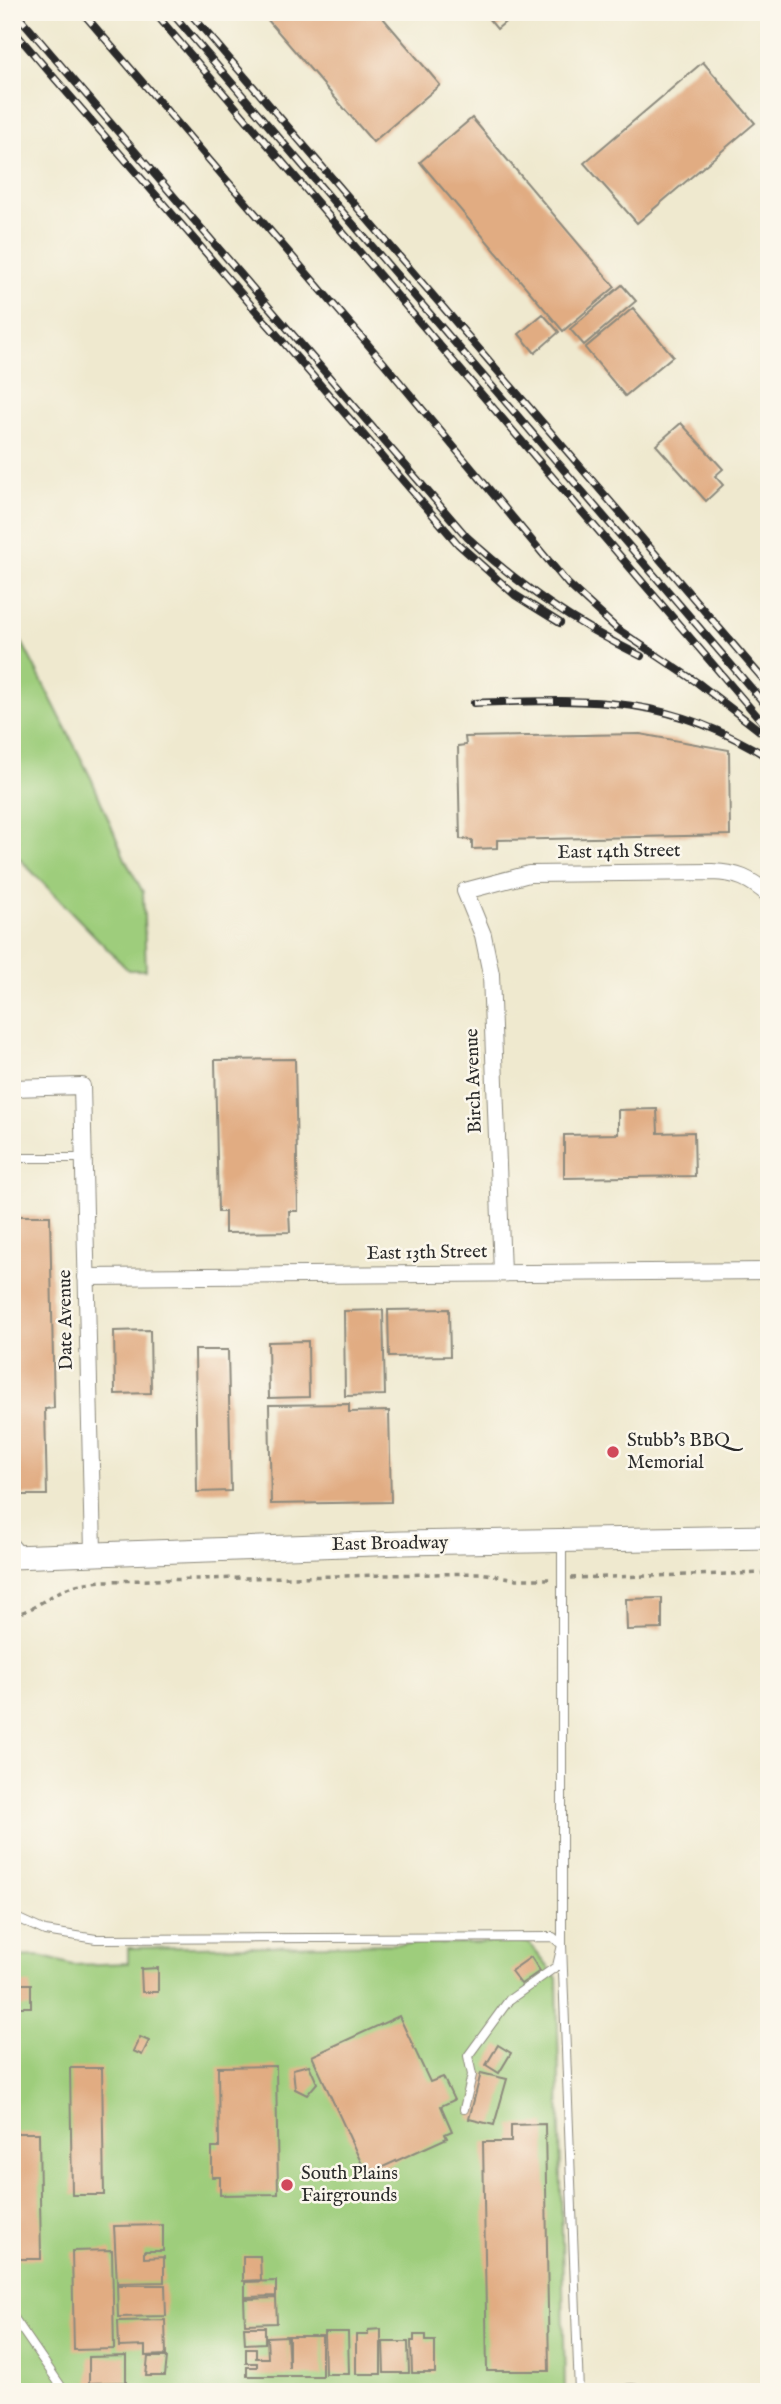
<svg xmlns="http://www.w3.org/2000/svg" width="781" height="2404" viewBox="0 0 781 2404" font-family="'IM FELL English',serif">
<style>
.green{fill:#9ecd7c;stroke:#647c54;stroke-width:2}
.building{fill:#e1ac82}
.lines{fill:none;stroke-linecap:round;stroke-linejoin:round}
.lane-casing{stroke:#8d8a7d;stroke-width:10}
.street-casing{stroke:#8d8a7d;stroke-width:18}
.secondary-casing{stroke:#8d8a7d;stroke-width:25}
.path{stroke:#8d8a7d;stroke-width:3.5;stroke-dasharray:5 5;stroke-linecap:butt}
.lane{stroke:#fff;stroke-width:8}
.street{stroke:#fff;stroke-width:16}
.secondary{stroke:#fff;stroke-width:23}
.rail-casing{stroke:#2b2b2b;stroke-width:8}
.rail{stroke:#fbf7ec;stroke-width:5;stroke-dasharray:16;stroke-linecap:butt}
.poi-dot{fill:#d1495b;stroke:#fbf7ec;stroke-width:2.5}
.labels{text-anchor:middle;dominant-baseline:central;stroke-width:5;stroke-linejoin:round;paint-order:stroke}
.street-label{font-size:19px;fill:#2b2b2b;stroke:#fbf7ec}
.poi-label{font-size:19px;fill:#2b2b2b;stroke:#fbf7ec;text-anchor:start}
</style>
<rect width="100%" height="100%" fill="#fbf7ec"/>
<filter id="ink" filterUnits="userSpaceOnUse"><feTurbulence type="fractalNoise" baseFrequency=".0143" numOctaves="2"/><feDisplacementMap in="SourceGraphic" scale="14" xChannelSelector="R" yChannelSelector="G"/><feConvolveMatrix kernelMatrix="1 2 1 2 8 2 1 2 1" color-interpolation-filters="sRGB"/></filter>
<filter id="wash" filterUnits="userSpaceOnUse"><feTurbulence type="fractalNoise" baseFrequency=".00686" numOctaves="4" result="noise"/><feDisplacementMap in="SourceGraphic" scale="28" xChannelSelector="R" yChannelSelector="G"/><feGaussianBlur stdDeviation="1.57" result="paint"/><feColorMatrix in="noise" values="0 0 0 0 0 0 0 0 0 0 0 0 0 0 0 0 0 1.4 0 .05"/><feComposite in="paint" operator="in"/></filter>
<g filter="url(#wash)">
<rect width="100%" height="100%" fill="#efe9cf"/>
<!-- green -->
<g class="green">
<polygon points="12,627 24,646 92,780 125,859 143,892 146,970 128,970 12,851"/>
<polygon points="528,1942 557,1978 565,2392 12,2392 12,1957 40,1956 73,1965 128,1963 128,1948"/>
</g>
<g id="blocks">
<!-- building -->
<g class="building">
<polygon points="261,12 378,12 440,85 373,142"/>
<polygon points="483,12 517,12 497,29"/>
<polygon points="703,62 755,123 637,223 584,163"/>
<polygon points="472,118 615,287 563,331 420,162"/>
<polygon points="622,285 636,301 584,345 570,329"/>
<polygon points="633,308 673,356 625,396 585,348"/>
<polygon points="543,314 559,332 535,353 519,334"/>
<polygon points="681,423 723,469 715,476 723,485 706,501 656,445"/>
<polygon points="640,734 729,750 730,835 497,840 497,848 472,849 472,840 460,839 458,746 466,745 465,737"/>
<polygon points="295,1059 298,1211 289,1211 290,1232 225,1233 225,1212 218,1212 215,1060"/>
<polygon points="657,1109 658,1133 694,1132 695,1176 564,1178 564,1135 618,1134 618,1110"/>
<polygon points="12,1216 50,1216 54,1408 45,1409 47,1495 12,1495"/>
<polygon points="449,1309 450,1356 389,1357 388,1310"/>
<polygon points="383,1310 385,1395 345,1396 344,1311"/>
<polygon points="150,1330 151,1393 115,1394 114,1331"/>
<polygon points="308,1341 309,1397 269,1398 268,1342"/>
<polygon points="195,1350 228,1350 231,1491 197,1492"/>
<polygon points="349,1404 349,1412 389,1411 391,1502 271,1504 269,1405"/>
<polygon points="662,1598 662,1629 627,1630 626,1599"/>
<polygon points="531,1957 540,1971 521,1984 511,1971"/>
<polygon points="158,1968 158,1992 142,1992 141,1969"/>
<rect x="12" y="1984" width="19" height="23"/>
<polygon points="399,2016 430,2082 443,2077 454,2100 441,2106 452,2131 445,2134 447,2138 374,2171 372,2168 365,2171 312,2056"/>
<polygon points="140,2037 149,2041 142,2055 133,2051"/>
<polygon points="498,2045 511,2053 499,2073 486,2065"/>
<polygon points="309,2065 317,2083 307,2095 295,2089 293,2069"/>
<polygon points="276,2066 278,2194 220,2195 220,2177 212,2177 212,2148 219,2148 218,2067"/>
<polygon points="70,2068 102,2068 104,2195 72,2195"/>
<polygon points="481,2073 507,2079 494,2125 469,2119"/>
<polygon points="545,2124 549,2371 487,2371 483,2142 511,2142 511,2125"/>
<polygon points="12,2133 39,2133 41,2259 12,2259"/>
<polygon points="163,2225 163,2251 144,2251 144,2258 164,2257 164,2282 117,2283 114,2226"/>
<polygon points="112,2250 114,2349 74,2350 72,2251"/>
<polygon points="243,2256 260,2256 261,2280 243,2281"/>
<polygon points="276,2281 276,2296 245,2297 245,2282"/>
<polygon points="117,2285 165,2285 166,2316 118,2317"/>
<polygon points="276,2298 277,2323 245,2324 244,2299"/>
<polygon points="165,2320 166,2355 145,2356 145,2346 119,2347 118,2321"/>
<polygon points="244,2327 265,2327 265,2343 245,2344"/>
<polygon points="381,2329 381,2374 356,2374 356,2335 368,2335 368,2330"/>
<polygon points="324,2332 348,2332 349,2374 325,2374"/>
<polygon points="414,2335 426,2335 426,2341 435,2341 435,2373 412,2373 411,2341 414,2341"/>
<polygon points="287,2336 289,2368 289,2336 322,2336 322,2376 247,2376 247,2367 257,2367 257,2363 246,2363 246,2348 256,2348 256,2358 268,2358 267,2337"/>
<polygon points="383,2342 408,2342 409,2373 384,2373"/>
<polygon points="126,2356 126,2382 89,2383 89,2357"/>
<polygon points="148,2357 167,2357 165,2376 146,2376"/>
</g>
</g>
</g>
<g filter="url(#ink)">
<use href="#blocks" fill-opacity="0" stroke="#8d8a7d" stroke-width="2"/>
<g class="lines">
<defs>
<g id="lane">
<polyline points="12,1158 83,1158"/>
<polyline points="12,1541 23,1554"/>
<polyline points="562,1541 562,1945 579,2392"/>
<polyline points="12,1916 45,1931 96,1939 553,1937 562,1945 557,1966 509,2000 468,2056 472,2075 464,2109"/>
<polyline points="12,2315 65,2392"/>
<path d="M619 2392C628 2386 637 2388 647 2392"/>
<polyline points="762,2392 769,2392"/>
</g>
<g id="street">
<polyline points="12,1088 82,1086 93,1552"/>
<path d="M502 1273 491 974 483 935 465 891 529 874 712 872C738 873 749 878 769 895"/>
<polyline points="86,1277 769,1271"/>
</g>
<polyline id="secondary" points="12,1557 402,1543 769,1537"/>
</defs>
<!-- lane casing -->
<use href="#lane" class="lane-casing"/>
<!-- street casing -->
<use href="#street" class="street-casing"/>
<!-- secondary casing -->
<use href="#secondary" class="secondary-casing"/>
<!-- path -->
<g class="path">
<polyline points="571,1578 769,1573"/>
<path d="M12 1615C31 1612 43 1600 59 1592 73 1584 89 1582 104 1581L480 1573 517 1579H550"/>
</g>
<!-- lane -->
<use href="#lane" class="lane"/>
<!-- street -->
<use href="#street" class="street"/>
<!-- secondary -->
<use href="#secondary" class="secondary"/>
<defs>
<g id="rail">
<path d="M15 12 467 537C524 589 572 622 641 656"/>
<polyline points="82,12 383,362 568,584 616,628 698,683 769,738"/>
<polyline points="154,12 764,724"/>
<polyline points="171,12 769,709"/>
<polyline points="189,12 769,686"/>
<polyline points="12,29 458,544 515,595 560,623"/>
<path d="M474 703C589 699 667 694 769 758"/>
</g>
</defs>
<!-- rail casing -->
<use href="#rail" class="rail-casing"/>
<!-- rail -->
<use href="#rail" class="rail"/>
</g>
</g>
<!-- markers -->
<g class="poi-dot">
<circle cx="613" cy="1452" r="7"/>
<circle cx="287" cy="2185" r="7"/>
</g>
<g class="labels">
<!-- street labels -->
<g class="street-label">
<text transform="translate(619 852) rotate(-1)">East 14th Street</text>
<text transform="translate(474 1081) rotate(-92)">Birch Avenue</text>
<text transform="translate(427 1253) rotate(-1)">East 13th Street</text>
<text transform="translate(66 1320) rotate(-91)">Date Avenue</text>
<text transform="translate(390 1544) rotate(-1)">East Broadway</text>
</g>
<!-- poi labels -->
<g class="poi-label">
<text x="627" y="1441">Stubb's BBQ<tspan x="627" dy="22">Memorial</tspan></text>
<text x="301" y="2174">South Plains<tspan x="301" dy="22">Fairgrounds</tspan></text>
</g>
</g>
<!-- margin -->
<rect width="781" height="2404" fill="none" stroke="#fbf7ec" stroke-width="42"/>
</svg>
